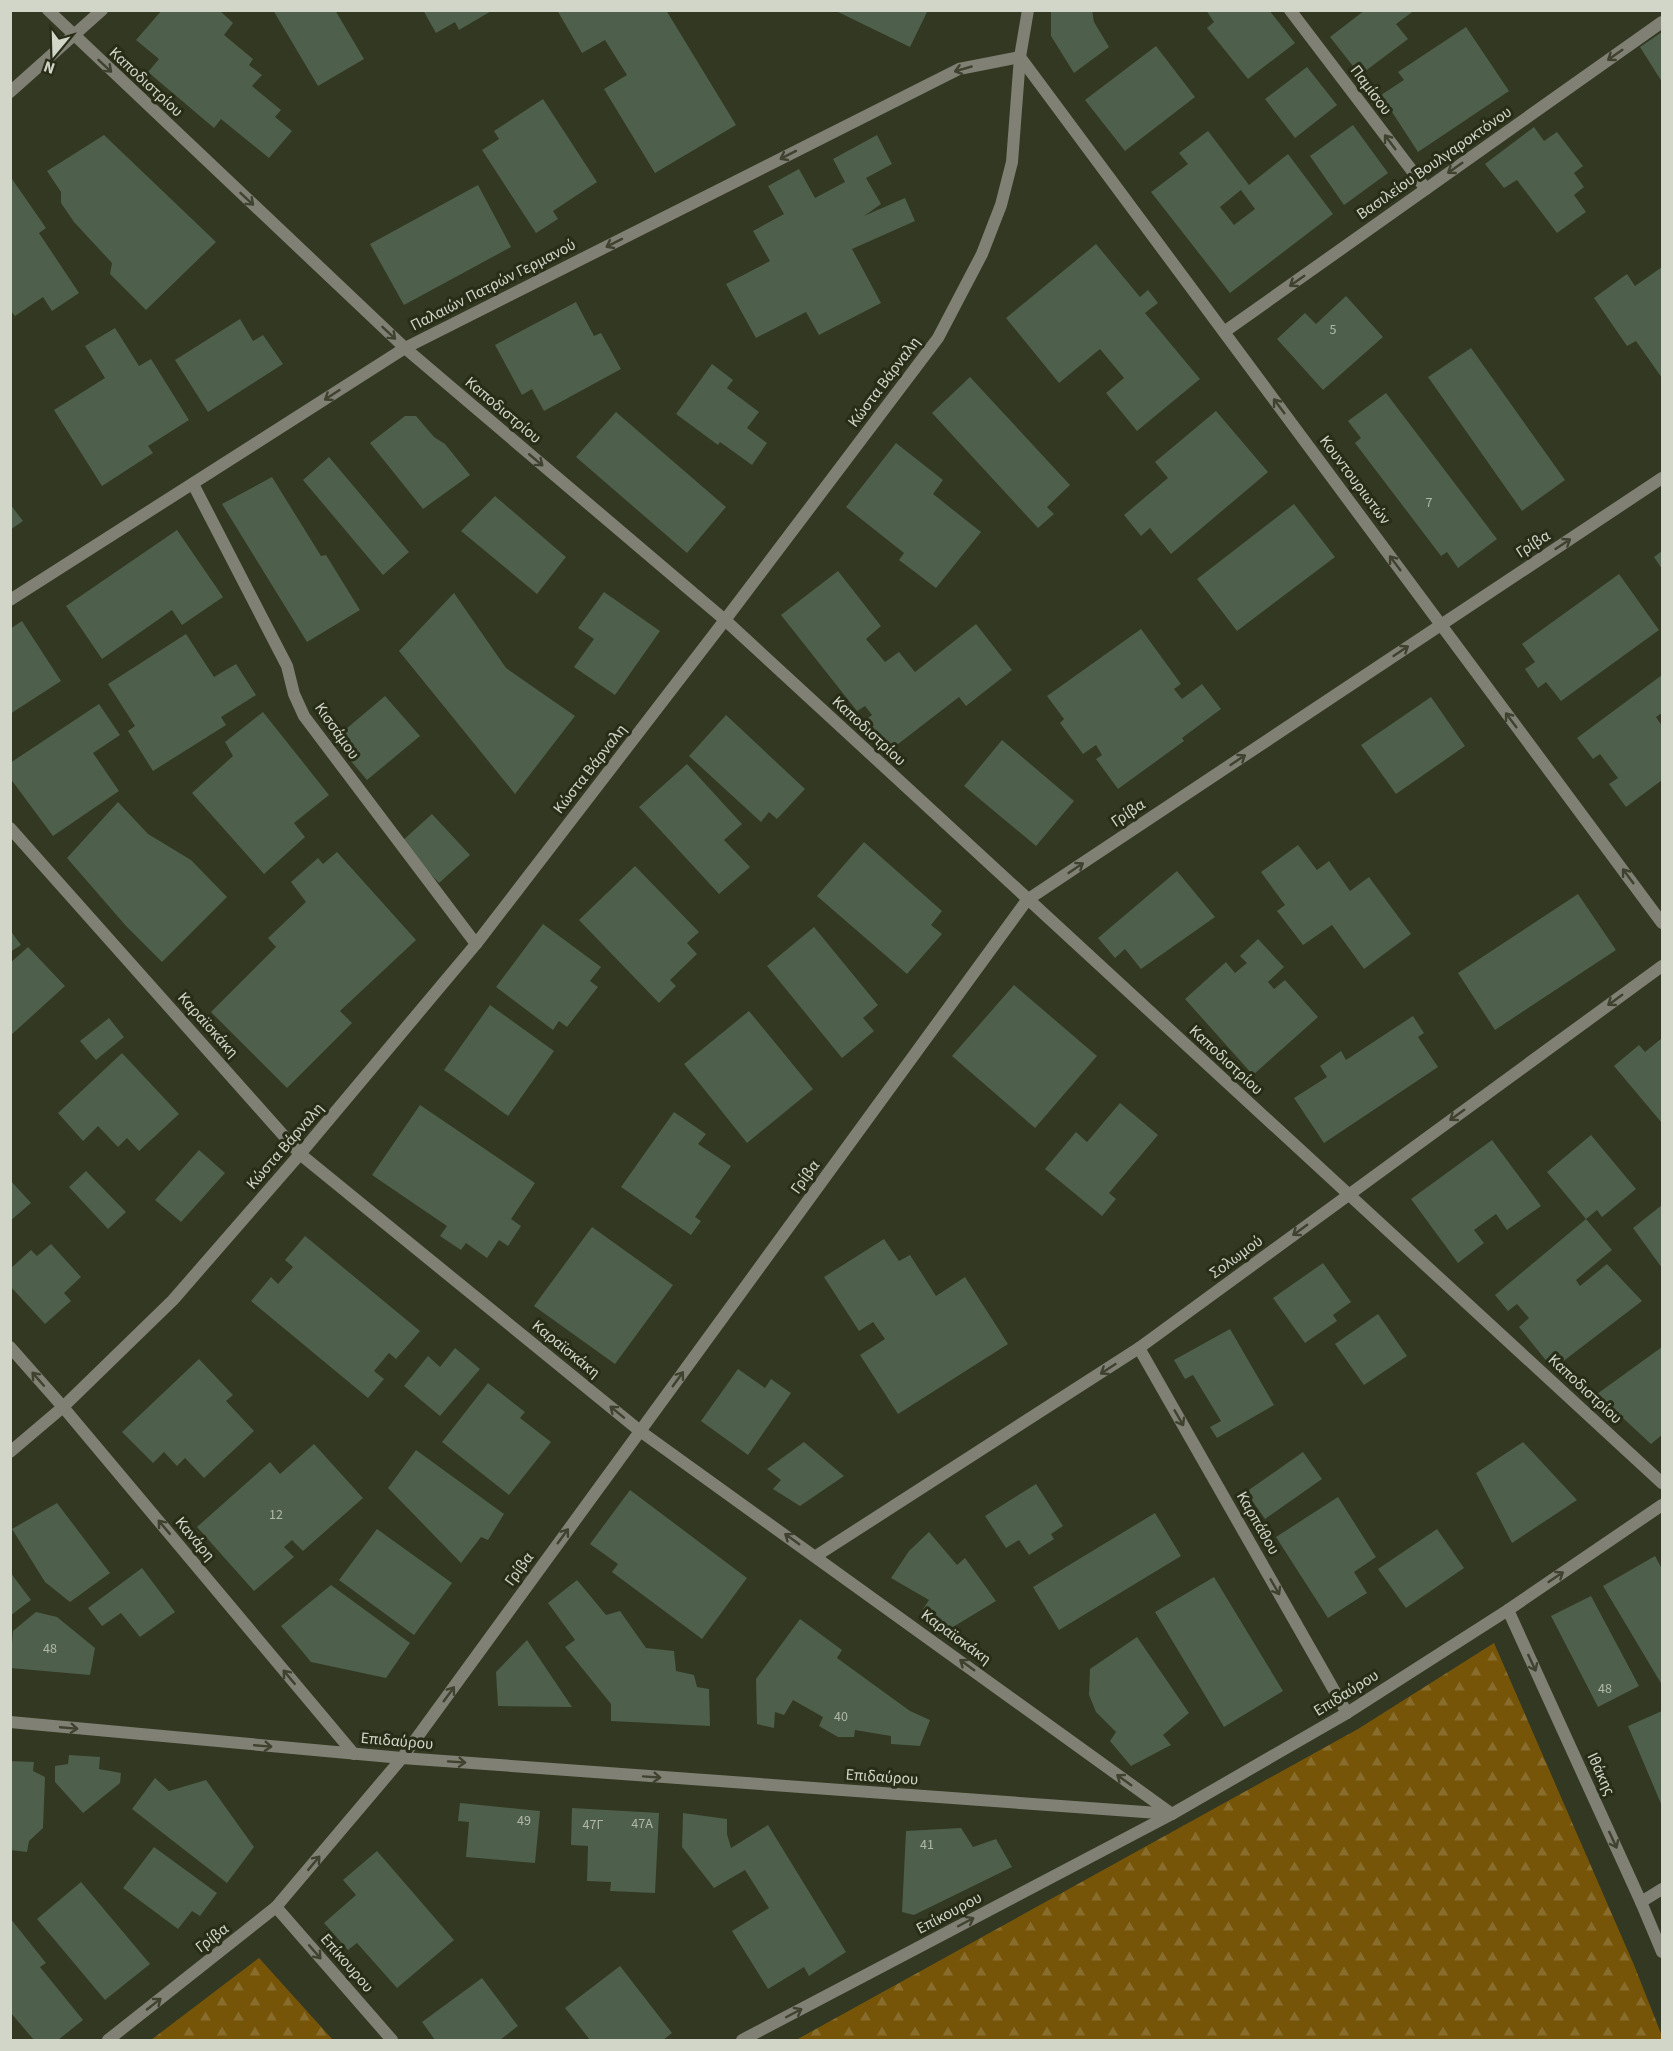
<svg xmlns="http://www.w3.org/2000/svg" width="1673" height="2051" viewBox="0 0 1673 2051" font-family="'Source Sans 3',sans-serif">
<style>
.forest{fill:url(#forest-firs)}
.building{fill:#4e5f4b;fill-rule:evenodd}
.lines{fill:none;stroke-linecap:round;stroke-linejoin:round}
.service{stroke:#818074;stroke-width:12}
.minor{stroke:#818074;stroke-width:12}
.tertiary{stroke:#818074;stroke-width:12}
.oneway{stroke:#3e422f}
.labels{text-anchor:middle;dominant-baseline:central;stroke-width:6;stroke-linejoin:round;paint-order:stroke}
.number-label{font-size:14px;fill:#b1b8aa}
.street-label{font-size:16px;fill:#d2d6c9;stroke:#282d18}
</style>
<defs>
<pattern id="forest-firs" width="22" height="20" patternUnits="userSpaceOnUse" patternTransform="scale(1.5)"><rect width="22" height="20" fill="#765509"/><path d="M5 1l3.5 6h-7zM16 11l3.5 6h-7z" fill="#896d2c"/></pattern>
</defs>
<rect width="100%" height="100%" fill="#323821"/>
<!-- forest -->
<g class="forest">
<polygon points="1494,1643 1634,1965 1662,2036 1662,2040 796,2040 1358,1729"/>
<polygon points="259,1958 333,2040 151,2040"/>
</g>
<!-- building -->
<g class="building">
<polygon points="162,10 219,10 233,23 224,35 253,59 249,65 262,75 252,86 281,110 275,117 292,131 269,158 221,119 214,128 148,72 159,59 136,40"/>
<polygon points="273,10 335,10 364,59 318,86"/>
<polygon points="423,10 493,10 459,30 455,22 436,33"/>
<polygon points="557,10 666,10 736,125 655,173 604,89 627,75 605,40 582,53"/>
<polygon points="834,10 928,10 910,47"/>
<polygon points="1051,10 1092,10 1094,22 1109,47 1074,73 1051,36"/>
<polygon points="1206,10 1269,10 1295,43 1248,79 1207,28 1214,22"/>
<polygon points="1365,10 1415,10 1396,24 1408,39 1360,75 1330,37"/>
<polygon points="1466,27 1509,91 1418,152 1381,95 1404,80 1398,72"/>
<polygon points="1662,32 1662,82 1640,47"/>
<polygon points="1156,46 1195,97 1125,151 1085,100"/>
<polygon points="1307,67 1337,105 1295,138 1265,99"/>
<polygon points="543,99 597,182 553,211 558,219 536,233 482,150 499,139 494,131"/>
<polygon points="1353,125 1388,173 1344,205 1310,156"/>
<polygon points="1534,127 1544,141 1557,132 1583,166 1574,173 1584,187 1574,195 1586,212 1557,233 1517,180 1504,188 1485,164"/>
<path d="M1208 131 1249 185 1288 154 1333 214 1230 293 1151 192 1188 164 1179 153ZM1241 190 1255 209 1234 225 1220 207Z"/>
<polygon points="104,135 216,242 146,310 110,274 112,263 74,222 61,203 61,192 47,171"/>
<polygon points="877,135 892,164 866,178 881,204 864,216 905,198 915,221 852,249 881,303 819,335 806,312 756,338 726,284 770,261 753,231 784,214 768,186 799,169 815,198 845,182 833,159"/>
<polygon points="10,176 46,228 39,233 79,293 52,311 43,297 15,316 10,310"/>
<polygon points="478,185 511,247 404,305 370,244"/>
<polygon points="1096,244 1140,297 1148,290 1158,303 1145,313 1200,379 1137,431 1106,393 1124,378 1100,349 1059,383 1006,318"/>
<polygon points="1662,267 1662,378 1636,341 1627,346 1594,298 1627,274 1635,286"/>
<polygon points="1346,296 1383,337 1323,390 1277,339 1305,313 1316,324"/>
<polygon points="576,302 594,336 601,333 621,369 544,411 532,389 522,395 495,345"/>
<polygon points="240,319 253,341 263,335 283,364 208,412 175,360"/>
<polygon points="115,328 139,366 151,359 189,420 148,446 153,453 102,486 54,410 105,378 85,346"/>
<polygon points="1471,348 1565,480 1522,511 1428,377"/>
<polygon points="712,364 733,380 727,388 759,412 747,428 767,443 752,465 720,442 718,445 676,414"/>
<polygon points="970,377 1070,485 1047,507 1054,514 1038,528 932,413"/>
<polygon points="1386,393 1497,539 1458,568 1447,552 1441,556 1355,443 1361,438 1348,421"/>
<polygon points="1216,411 1268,472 1171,554 1150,528 1141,536 1124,515 1168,478 1155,462"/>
<polygon points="616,412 726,507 687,553 576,457"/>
<polygon points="405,416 416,416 434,437 445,444 470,475 423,509 370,443"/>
<polygon points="896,443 943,480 933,494 981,532 936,588 899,560 904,553 846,507"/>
<polygon points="329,457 409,552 383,575 303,480"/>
<polygon points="272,477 321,556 326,555 360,610 307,642 222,504"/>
<polygon points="495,496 566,557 537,594 461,531"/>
<polygon points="10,504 23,521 10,530"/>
<polygon points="1294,504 1335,557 1237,631 1197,579"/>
<polygon points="177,530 223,597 182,625 172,610 102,659 66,606"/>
<polygon points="1662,551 1662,569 1654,557"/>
<polygon points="838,571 881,626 866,639 885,662 899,652 915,672 976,624 1012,670 966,706 959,697 889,751 865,720 872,715 865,706 857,711 781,615"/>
<polygon points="1619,574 1659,630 1561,701 1546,682 1538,688 1525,669 1535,662 1522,644"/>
<polygon points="604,592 660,631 615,695 574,667 594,639 578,628"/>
<polygon points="454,593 506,668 575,716 515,794 399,651"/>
<polygon points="22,621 61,681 10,714 10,629"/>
<polygon points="1141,629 1181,684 1174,689 1182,699 1202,684 1221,709 1182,738 1184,741 1118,789 1096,759 1102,755 1096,745 1083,754 1060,723 1064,719 1047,696"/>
<polygon points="186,634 214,677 236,664 256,695 221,717 226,725 153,771 128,731 135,726 108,684"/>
<polygon points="1662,675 1662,713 1656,717 1662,726 1662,780 1626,807 1609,784 1618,778 1600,754 1593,759 1577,738"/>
<polygon points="385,696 420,736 367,780 333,740"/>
<polygon points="1431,697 1465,746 1396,794 1361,745"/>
<polygon points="99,704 120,735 93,753 119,791 53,836 10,778 10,763"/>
<polygon points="263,712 329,795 294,823 305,837 264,874 192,793 233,756 225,742"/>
<polygon points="726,715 805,789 777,819 769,812 761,822 689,756"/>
<polygon points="1002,740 1074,801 1036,846 964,786"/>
<polygon points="687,764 742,824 724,840 750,867 719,894 639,807"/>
<polygon points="118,802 148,834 191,860 227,897 162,962 126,926 67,858"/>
<polygon points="432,814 470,855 439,883 401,842"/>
<polygon points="864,842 942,911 931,925 942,934 907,974 817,896"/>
<polygon points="1298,845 1317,870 1329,861 1350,891 1369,877 1411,934 1364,969 1332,925 1303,945 1277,911 1285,905 1261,872"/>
<polygon points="337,852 416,940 340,1011 352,1023 287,1088 211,1012 276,947 268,938 306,902 291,882 318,858 323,864"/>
<polygon points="635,866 699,932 687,943 697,954 670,980 676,986 659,1003 579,920"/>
<polygon points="1177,871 1215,917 1141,969 1125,949 1115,958 1098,938"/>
<polygon points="1578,894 1616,950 1495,1030 1458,973"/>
<polygon points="543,924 601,967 590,981 598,987 567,1027 559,1021 553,1030 496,987"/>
<polygon points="814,927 878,1005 863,1018 874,1031 842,1058 767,966"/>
<polygon points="10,930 21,945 10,952"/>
<polygon points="1258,939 1284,967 1268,982 1274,989 1285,980 1318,1017 1253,1075 1185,999 1226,962 1235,973 1247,963 1240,956"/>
<polygon points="28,947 65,986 10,1036 10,963"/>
<polygon points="1014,985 1097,1056 1035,1128 952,1056"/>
<polygon points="490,1005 554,1051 508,1116 444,1070"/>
<polygon points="749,1011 813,1089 747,1143 684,1064"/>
<polygon points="1413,1016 1424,1033 1418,1037 1438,1067 1324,1143 1294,1098 1327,1077 1320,1066 1341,1051 1346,1060"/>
<polygon points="109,1018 124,1037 96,1060 80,1041"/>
<polygon points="1662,1038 1662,1121 1661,1122 1614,1066 1639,1045 1645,1052"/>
<polygon points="122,1053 179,1114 139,1151 127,1138 118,1147 98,1126 83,1141 58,1113"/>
<polygon points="1120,1103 1158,1135 1109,1193 1116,1199 1102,1216 1045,1169 1076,1132 1087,1142"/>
<polygon points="420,1105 535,1183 511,1219 521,1226 508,1246 499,1240 487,1258 466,1243 461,1250 440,1236 447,1226 372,1175"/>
<polygon points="674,1112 706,1134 698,1144 731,1166 695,1217 701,1221 691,1235 621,1187"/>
<polygon points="1591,1135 1636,1189 1602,1217 1597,1210 1586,1219 1547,1172"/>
<polygon points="1492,1140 1541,1206 1507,1230 1496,1214 1474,1230 1484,1243 1458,1263 1411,1199"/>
<polygon points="199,1150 225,1173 181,1222 155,1200"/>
<polygon points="86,1171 126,1212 108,1229 69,1187"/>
<polygon points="10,1180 31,1203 10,1221"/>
<polygon points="1662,1205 1662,1268 1633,1228"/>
<polygon points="1586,1219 1612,1250 1576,1280 1580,1286 1607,1264 1642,1301 1553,1369 1519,1327 1529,1318 1517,1304 1508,1311 1495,1295"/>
<polygon points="592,1227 673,1285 615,1364 534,1306"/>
<polygon points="305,1236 420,1331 396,1359 389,1353 374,1371 384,1379 368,1398 251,1301 271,1277 278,1284 293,1267 285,1260"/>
<polygon points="884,1239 899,1261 910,1255 936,1296 965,1277 1008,1344 898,1414 860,1355 885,1339 873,1322 859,1331 824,1277"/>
<polygon points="51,1244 81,1277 64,1293 71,1301 45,1324 10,1286 10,1269 31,1250 37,1256"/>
<polygon points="1323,1263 1351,1302 1333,1315 1337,1321 1305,1343 1273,1298"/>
<polygon points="1378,1314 1407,1356 1364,1385 1335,1344"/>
<polygon points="1230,1329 1274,1405 1217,1438 1210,1427 1221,1421 1193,1375 1185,1379 1174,1360"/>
<polygon points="1662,1347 1662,1435 1651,1444 1597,1394"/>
<polygon points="455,1348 480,1369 440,1416 404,1386 428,1356 440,1367"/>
<polygon points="199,1359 233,1395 226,1401 254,1431 204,1478 185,1458 177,1466 164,1452 153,1463 122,1432"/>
<polygon points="738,1369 765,1388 771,1379 791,1393 748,1455 701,1421"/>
<polygon points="488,1383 525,1412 520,1418 551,1442 509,1495 442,1442"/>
<polygon points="804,1442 844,1476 800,1506 773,1489 781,1480 767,1469"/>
<polygon points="1523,1442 1577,1500 1512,1543 1476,1473"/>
<polygon points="314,1444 363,1498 303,1551 292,1540 284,1547 294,1557 254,1591 197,1527 270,1462 280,1474"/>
<polygon points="416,1450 504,1514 488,1540 481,1537 461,1563 388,1488"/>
<polygon points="1303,1452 1322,1479 1265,1519 1246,1492"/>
<polygon points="1036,1484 1063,1526 1051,1534 1054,1539 1029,1555 1019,1540 1006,1548 985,1516"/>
<polygon points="630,1490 747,1578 702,1639 612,1572 618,1564 590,1544"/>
<polygon points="1338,1497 1376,1557 1354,1572 1367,1593 1328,1618 1276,1537"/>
<polygon points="57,1503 110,1573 70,1602 45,1582 12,1529"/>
<polygon points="1155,1513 1181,1556 1059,1630 1033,1587"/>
<polygon points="377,1529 452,1583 414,1635 339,1580"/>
<polygon points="1437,1529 1464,1568 1406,1608 1378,1569"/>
<polygon points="929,1532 957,1565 965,1558 996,1601 948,1630 923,1609 929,1600 891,1578 909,1551"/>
<polygon points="1655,1556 1662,1569 1662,1685 1603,1586"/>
<polygon points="142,1568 175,1612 140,1637 121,1613 102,1626 88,1608"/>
<polygon points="10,1572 31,1600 10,1616"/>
<polygon points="1214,1577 1283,1691 1224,1727 1155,1612"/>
<polygon points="577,1580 606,1615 620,1611 646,1648 674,1651 676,1671 694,1675 697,1687 709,1689 710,1726 611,1721 611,1704 565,1647 575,1640 548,1603"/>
<polygon points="331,1585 410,1643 386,1678 311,1662 281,1626"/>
<polygon points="1591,1596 1639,1686 1598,1707 1551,1616"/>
<polygon points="36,1612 57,1617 95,1648 90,1675 10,1668 13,1631"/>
<polygon points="800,1619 842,1650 837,1658 910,1711 930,1720 920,1746 891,1744 891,1736 855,1730 854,1737 838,1737 819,1726 823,1717 793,1700 784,1715 775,1712 774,1728 757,1724 756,1679"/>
<polygon points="1137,1637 1189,1713 1163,1735 1171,1745 1131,1766 1110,1741 1116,1732 1096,1712 1089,1695 1090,1669"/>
<polygon points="527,1640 572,1707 498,1706 496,1672"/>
<polygon points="1662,1711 1662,1806 1628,1726"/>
<polygon points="69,1755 100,1757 99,1769 121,1773 120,1783 83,1813 55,1782 55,1766 68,1764"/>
<polygon points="10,1761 34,1762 33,1771 45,1777 43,1828 29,1841 27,1852 10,1850"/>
<polygon points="155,1778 169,1791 206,1780 254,1847 227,1883 132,1809"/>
<polygon points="460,1803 540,1811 535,1863 466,1857 469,1822 458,1821"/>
<polygon points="572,1808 659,1813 655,1893 610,1891 611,1882 587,1881 588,1846 571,1845"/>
<polygon points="683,1813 727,1819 727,1834 731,1848 768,1825 846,1952 809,1976 804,1967 768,1989 732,1931 769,1908 745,1870 714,1888 682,1847"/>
<polygon points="961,1828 973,1847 996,1839 1012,1867 914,1915 902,1912 906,1831"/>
<polygon points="154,1847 217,1893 200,1916 192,1911 178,1929 123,1888"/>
<polygon points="377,1851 454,1940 397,1988 357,1943 348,1950 324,1923 356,1895 343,1880"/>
<polygon points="81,1882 150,1964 105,2000 37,1919"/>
<polygon points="10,1918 46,1963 40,1967 83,2020 58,2040 34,2040 10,2012"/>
<polygon points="620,1966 672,2033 663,2040 590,2040 565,2008"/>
<polygon points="482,1978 518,2026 500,2040 435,2040 422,2022"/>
</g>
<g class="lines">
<!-- service -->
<polyline class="service" points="193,484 287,666 294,694 304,716 476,944"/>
<!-- minor -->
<g class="minor">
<polyline points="48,10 405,348 725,620 1662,1483"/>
<polyline points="1290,10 1426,189"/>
<polyline points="10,92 102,10"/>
<polyline points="1224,332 1662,22"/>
<polyline points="10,600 405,348 959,69 1020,57"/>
<polyline points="10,828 300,1154 640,1431 1172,1814 742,2040"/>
<polyline points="10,1347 63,1407 354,1754"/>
<polyline points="1139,1348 1347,1713"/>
<polyline points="816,1556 1139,1348 1662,966"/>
<polyline points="1508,1610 1662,1505"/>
<polyline points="1641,1902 1662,1889"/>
<polyline points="276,1907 392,2040"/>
<polyline points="108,2040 276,1907 402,1758 1027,900 1662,478"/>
</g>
<!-- tertiary -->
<g class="tertiary">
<polyline points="1020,57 1662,923"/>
<polyline points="10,1452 63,1407 173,1300 300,1154 476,944 725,620 938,338 982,254 1001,205 1012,162 1020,57 1028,10"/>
<polyline points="10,1722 402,1758 1172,1814 1347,1713 1508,1610 1641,1902 1662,1952"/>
</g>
</g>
<!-- one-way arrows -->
<defs><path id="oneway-shaft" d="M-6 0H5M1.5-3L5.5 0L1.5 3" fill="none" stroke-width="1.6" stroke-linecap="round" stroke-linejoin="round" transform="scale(1.5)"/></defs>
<g class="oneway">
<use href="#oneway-shaft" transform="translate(1615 55) rotate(145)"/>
<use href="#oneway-shaft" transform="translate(105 66) rotate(43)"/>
<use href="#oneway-shaft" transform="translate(963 69) rotate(164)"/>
<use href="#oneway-shaft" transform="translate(1390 142) rotate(-127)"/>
<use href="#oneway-shaft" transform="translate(788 155) rotate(153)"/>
<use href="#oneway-shaft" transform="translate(1455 168) rotate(145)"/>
<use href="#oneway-shaft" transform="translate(247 199) rotate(43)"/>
<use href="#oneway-shaft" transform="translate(614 243) rotate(153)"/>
<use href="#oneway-shaft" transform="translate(1297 281) rotate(145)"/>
<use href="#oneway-shaft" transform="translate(389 333) rotate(43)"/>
<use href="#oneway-shaft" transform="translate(332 395) rotate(147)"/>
<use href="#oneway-shaft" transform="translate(1279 406) rotate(-127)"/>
<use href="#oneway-shaft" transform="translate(536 460) rotate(40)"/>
<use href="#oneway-shaft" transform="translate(1563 544) rotate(-33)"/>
<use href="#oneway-shaft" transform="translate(1395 563) rotate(-127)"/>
<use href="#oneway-shaft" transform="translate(1401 651) rotate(-34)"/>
<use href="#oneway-shaft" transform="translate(1511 720) rotate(-127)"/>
<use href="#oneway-shaft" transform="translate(1238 760) rotate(-34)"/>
<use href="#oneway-shaft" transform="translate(1076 868) rotate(-34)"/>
<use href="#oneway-shaft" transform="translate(1628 876) rotate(-127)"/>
<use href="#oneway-shaft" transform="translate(1615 1000) rotate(144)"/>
<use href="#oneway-shaft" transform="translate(1457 1115) rotate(144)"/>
<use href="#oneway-shaft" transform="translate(1300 1230) rotate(144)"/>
<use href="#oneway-shaft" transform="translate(1108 1369) rotate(147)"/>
<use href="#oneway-shaft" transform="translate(38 1379) rotate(-131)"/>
<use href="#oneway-shaft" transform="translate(678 1379) rotate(-54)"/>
<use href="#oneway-shaft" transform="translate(617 1412) rotate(-141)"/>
<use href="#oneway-shaft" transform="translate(1179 1418) rotate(60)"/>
<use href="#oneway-shaft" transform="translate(164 1527) rotate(-130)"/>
<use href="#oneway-shaft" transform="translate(563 1536) rotate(-54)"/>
<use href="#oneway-shaft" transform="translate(792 1539) rotate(-144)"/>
<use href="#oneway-shaft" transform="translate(1556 1577) rotate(-34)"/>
<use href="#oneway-shaft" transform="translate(1275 1587) rotate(60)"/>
<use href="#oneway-shaft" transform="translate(1532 1663) rotate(65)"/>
<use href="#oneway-shaft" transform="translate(967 1665) rotate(-144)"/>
<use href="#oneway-shaft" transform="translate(289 1677) rotate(-130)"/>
<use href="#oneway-shaft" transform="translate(449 1694) rotate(-54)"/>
<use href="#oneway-shaft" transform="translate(69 1728) rotate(5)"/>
<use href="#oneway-shaft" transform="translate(263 1746) rotate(5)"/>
<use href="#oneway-shaft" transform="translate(457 1762) rotate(4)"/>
<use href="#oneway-shaft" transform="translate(652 1777) rotate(4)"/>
<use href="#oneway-shaft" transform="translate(1124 1780) rotate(-144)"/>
<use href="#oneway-shaft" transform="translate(1613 1840) rotate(65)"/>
<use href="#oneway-shaft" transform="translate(314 1863) rotate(-50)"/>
<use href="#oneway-shaft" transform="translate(966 1922) rotate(-28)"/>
<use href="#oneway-shaft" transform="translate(315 1952) rotate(49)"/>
<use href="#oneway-shaft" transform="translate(154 2004) rotate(-38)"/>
<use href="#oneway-shaft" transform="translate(794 2013) rotate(-28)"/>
</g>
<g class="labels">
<!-- number labels -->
<g class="number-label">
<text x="1333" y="330">5</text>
<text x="1429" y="503">7</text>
<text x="276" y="1515">12</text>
<text x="50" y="1649">48</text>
<text x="1605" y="1689">48</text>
<text x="841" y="1717">40</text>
<text x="524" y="1821">49</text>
<text x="642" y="1824">47Α</text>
<text x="593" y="1825">47Γ</text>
<text x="927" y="1845">41</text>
</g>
<!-- street labels -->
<g class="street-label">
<text transform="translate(146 82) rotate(43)">Καποδιστρίου</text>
<text transform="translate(1371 90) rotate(53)">Παμίσου</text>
<text transform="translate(1434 163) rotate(-35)">Βασιλείου Βουλγαροκτόνου</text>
<text transform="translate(493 285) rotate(-27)">Παλαιών Πατρών Γερμανού</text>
<text transform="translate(884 382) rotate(-53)">Κώστα Βάρναλη</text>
<text transform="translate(503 410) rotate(40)">Καποδιστρίου</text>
<text transform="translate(1355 480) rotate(53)">Κουντουριωτών</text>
<text transform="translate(1533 544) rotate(-33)">Γρίβα</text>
<text transform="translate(337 731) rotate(55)">Κισσάμου</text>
<text transform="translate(869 731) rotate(43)">Καποδιστρίου</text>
<text transform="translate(590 769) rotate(-52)">Κώστα Βάρναλη</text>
<text transform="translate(1128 813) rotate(-34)">Γρίβα</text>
<text transform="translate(208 1025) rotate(48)">Καραϊσκάκη</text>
<text transform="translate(1226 1060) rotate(43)">Καποδιστρίου</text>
<text transform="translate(285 1146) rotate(-49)">Κώστα Βάρναλη</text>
<text transform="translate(805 1177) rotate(-54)">Γρίβα</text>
<text transform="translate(1236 1257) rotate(-36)">Σολωμού</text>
<text transform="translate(566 1349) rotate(39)">Καραϊσκάκη</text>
<text transform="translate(1585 1389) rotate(43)">Καποδιστρίου</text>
<text transform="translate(1258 1523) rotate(60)">Καρπάθου</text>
<text transform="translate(195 1539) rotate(50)">Κανάρη</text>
<text transform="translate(519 1569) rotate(-54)">Γρίβα</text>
<text transform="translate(956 1637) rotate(36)">Καραϊσκάκη</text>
<text transform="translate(1346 1693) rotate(-32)">Επιδαύρου</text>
<text transform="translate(397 1741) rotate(5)">Επιδαύρου</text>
<text transform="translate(1601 1774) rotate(65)">Ιθάκης</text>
<text transform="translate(882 1777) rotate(4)">Επιδαύρου</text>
<text transform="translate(949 1913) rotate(-28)">Επίκουρου</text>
<text transform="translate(212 1938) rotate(-38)">Γρίβα</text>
<text transform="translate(347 1963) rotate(49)">Επίκουρου</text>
</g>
</g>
<!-- border -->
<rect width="1673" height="2051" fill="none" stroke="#d2d6c9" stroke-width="24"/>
<!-- north arrow -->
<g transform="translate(54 54) rotate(199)" stroke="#282d18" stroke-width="4.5" paint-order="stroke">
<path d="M0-4.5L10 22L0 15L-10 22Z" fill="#d2d6c9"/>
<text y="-9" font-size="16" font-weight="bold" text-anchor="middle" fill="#d2d6c9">N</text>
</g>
</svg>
